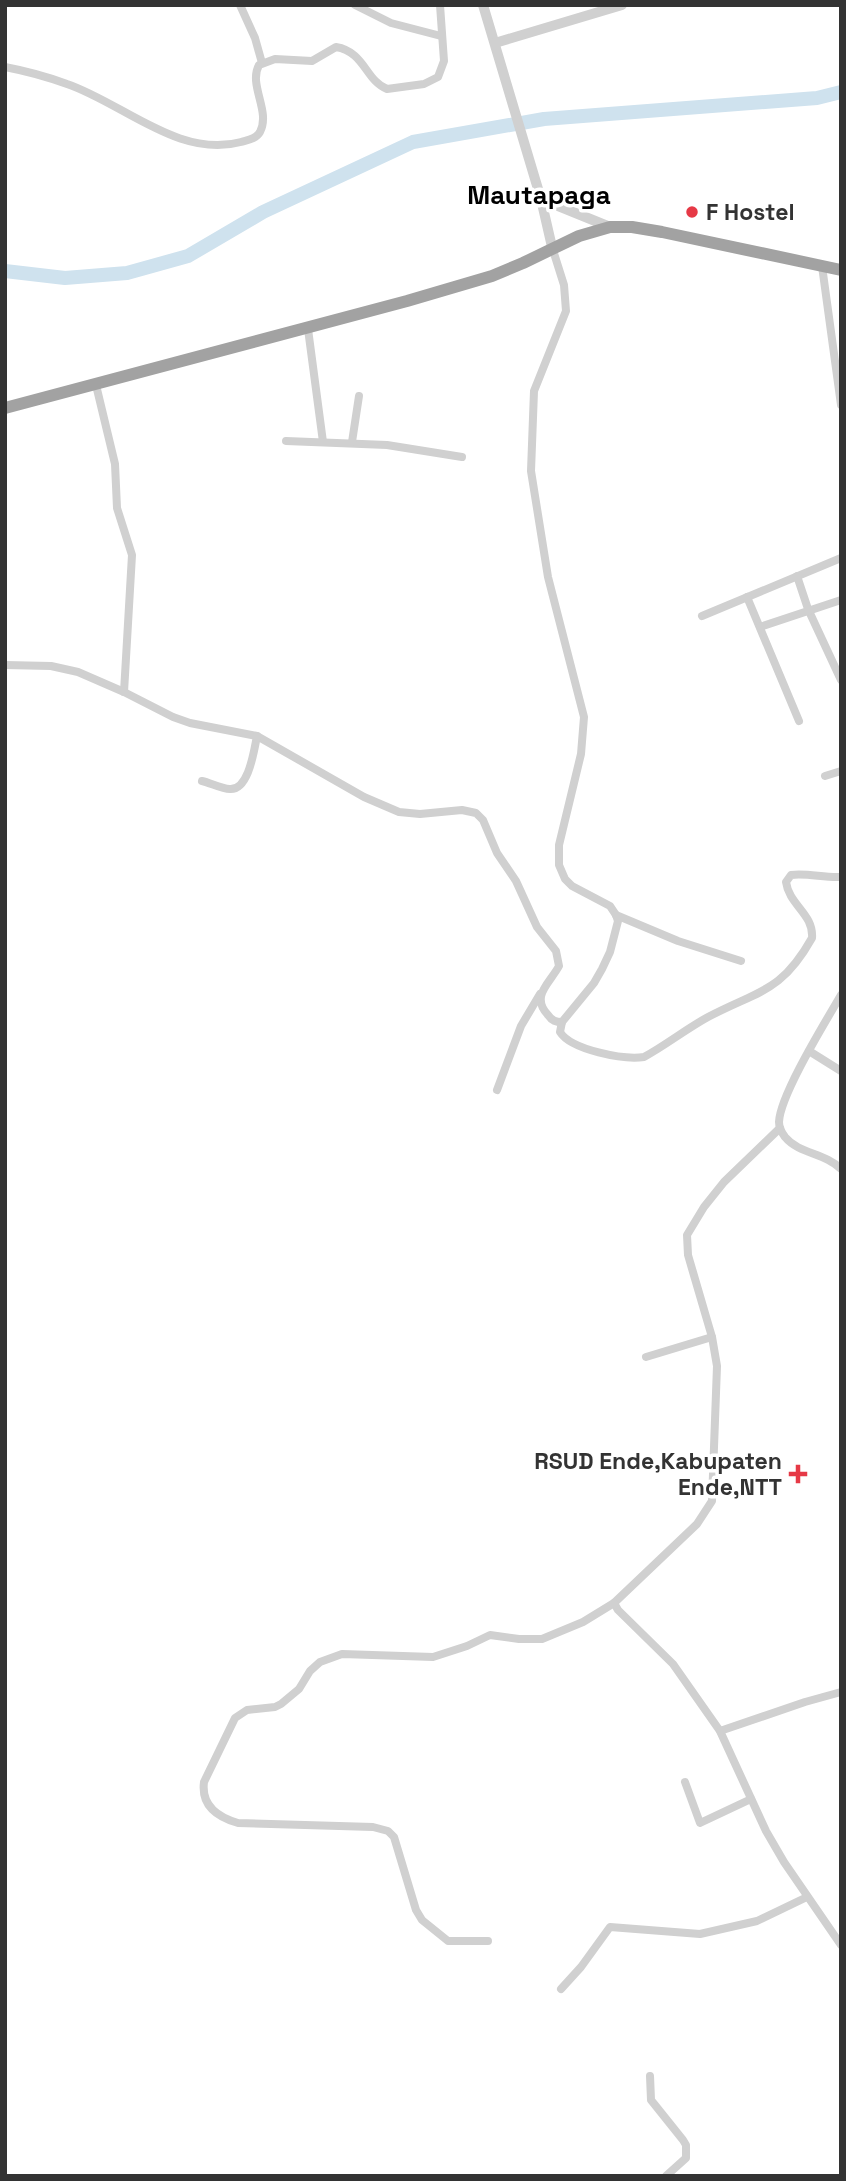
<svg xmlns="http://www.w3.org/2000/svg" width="846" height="2181" viewBox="0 0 846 2181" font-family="'Space Grotesk',sans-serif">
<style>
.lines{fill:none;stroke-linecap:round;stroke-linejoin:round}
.river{stroke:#cfe2ee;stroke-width:14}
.minor{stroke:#d0d0d0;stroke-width:8}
.tertiary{stroke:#d0d0d0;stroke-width:10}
.trunk{stroke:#a2a2a2;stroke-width:12}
.poi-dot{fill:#e63946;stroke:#fff;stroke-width:2.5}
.labels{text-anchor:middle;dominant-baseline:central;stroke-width:7;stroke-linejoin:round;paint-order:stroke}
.poi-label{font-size:23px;font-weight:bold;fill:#333;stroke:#fff;text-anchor:start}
.quarter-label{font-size:26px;font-weight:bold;fill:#000;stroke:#fff}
</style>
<rect width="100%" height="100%" fill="#fff"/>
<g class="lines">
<!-- river -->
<polyline class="river" points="5,271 65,278 127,273 188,256 263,212 413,142 544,119 817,98 841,92"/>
<!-- minor -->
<g class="minor">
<polyline points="240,5 255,38 262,63"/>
<polyline points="355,5 391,23 441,36"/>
<path d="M5 67C26 71 48 77 67 84 123 103 179 159 241 142 248 140 256 139 260 132 271 111 248 85 259 65L275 59 312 61 336 47C365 52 365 80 387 89L424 84 438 77 444 61 440 5"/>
<path d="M552 247 564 285 566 311 534 391 531 471 548 577 584 717 581 754 559 845V865L565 879 572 886 610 906 616 915 618 921 610 952 602 969 594 983 562 1022 560 1032C571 1050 624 1060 644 1057 666 1045 686 1029 708 1017 759 990 781 993 812 938 814 914 789 905 786 882L791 875C808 873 824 878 841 877"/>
<polyline points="822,266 841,405"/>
<polyline points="308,329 323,442"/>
<polyline points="96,385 115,464 117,508 132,555 124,692"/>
<polyline points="286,441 387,445 462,457"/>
<polyline points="352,442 359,396"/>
<polyline points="797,576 808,609 841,680"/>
<polyline points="747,597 799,721"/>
<polyline points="702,616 841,558"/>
<polyline points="760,627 841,600"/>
<path d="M5 665 51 666 78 672 124 692 173 717 190 723 257 736 364 797 399 812 420 814 462 810 476 813 483 820 497 853 516 881 537 927 556 951 559 966C550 983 530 996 548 1015 552 1021 556 1022 562 1022"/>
<polyline points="825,776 841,771"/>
<path d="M202 781C211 783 221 789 230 789 249 790 254 750 257 736"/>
<polyline points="616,915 678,941 741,961"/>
<path d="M841 995C826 1021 780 1095 779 1122 779 1128 782 1133 785 1137 799 1154 825 1153 841 1169"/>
<polyline points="809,1051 841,1071"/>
<polyline points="497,1090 521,1026 540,994"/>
<polyline points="780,1128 724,1182 704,1207 687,1235 688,1255 712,1337 717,1366 712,1501 697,1524 614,1603 618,1610 673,1664 720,1731 766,1831 784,1862 841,1945"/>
<polyline points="646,1357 712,1337"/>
<polyline points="720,1731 805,1702 841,1692"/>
<polyline points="685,1782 700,1823 751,1799"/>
<path d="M488 1941H448L422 1920 416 1910 394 1837 388 1831 373 1827 238 1823C217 1817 201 1805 204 1782L235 1718 247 1710 275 1707 281 1704 299 1689 310 1671 320 1662 342 1654 433 1657 467 1646 490 1635 519 1639H542L583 1622 614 1603"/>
<polyline points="561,1989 581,1967 610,1927 700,1934 757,1921 807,1897"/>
<polyline points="650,2076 651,2100 683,2140 686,2145 686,2158 666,2176"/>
</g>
<!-- tertiary -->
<g class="tertiary">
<polyline points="483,5 541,199 552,247"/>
<polyline points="495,43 622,5"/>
<polyline points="541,199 610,227"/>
</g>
<!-- trunk -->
<polyline class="trunk" points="5,408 407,301 492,276 523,263 579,236 610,227 632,227 662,232 841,270"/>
</g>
<!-- markers -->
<g class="poi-dot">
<circle cx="692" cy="212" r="7"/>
<path d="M794.5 1463.5h7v7h7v7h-7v7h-7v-7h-7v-7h7z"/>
</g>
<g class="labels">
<!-- poi labels -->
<g class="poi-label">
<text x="706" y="212">F Hostel</text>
<text x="782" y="1461" text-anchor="end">RSUD Ende,Kabupaten<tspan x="782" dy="26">Ende,NTT</tspan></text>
</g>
<!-- quarter labels -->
<g class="quarter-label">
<text x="539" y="195">Mautapaga</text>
</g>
</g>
<!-- border -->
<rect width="846" height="2181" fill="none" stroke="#333333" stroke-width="14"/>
</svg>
